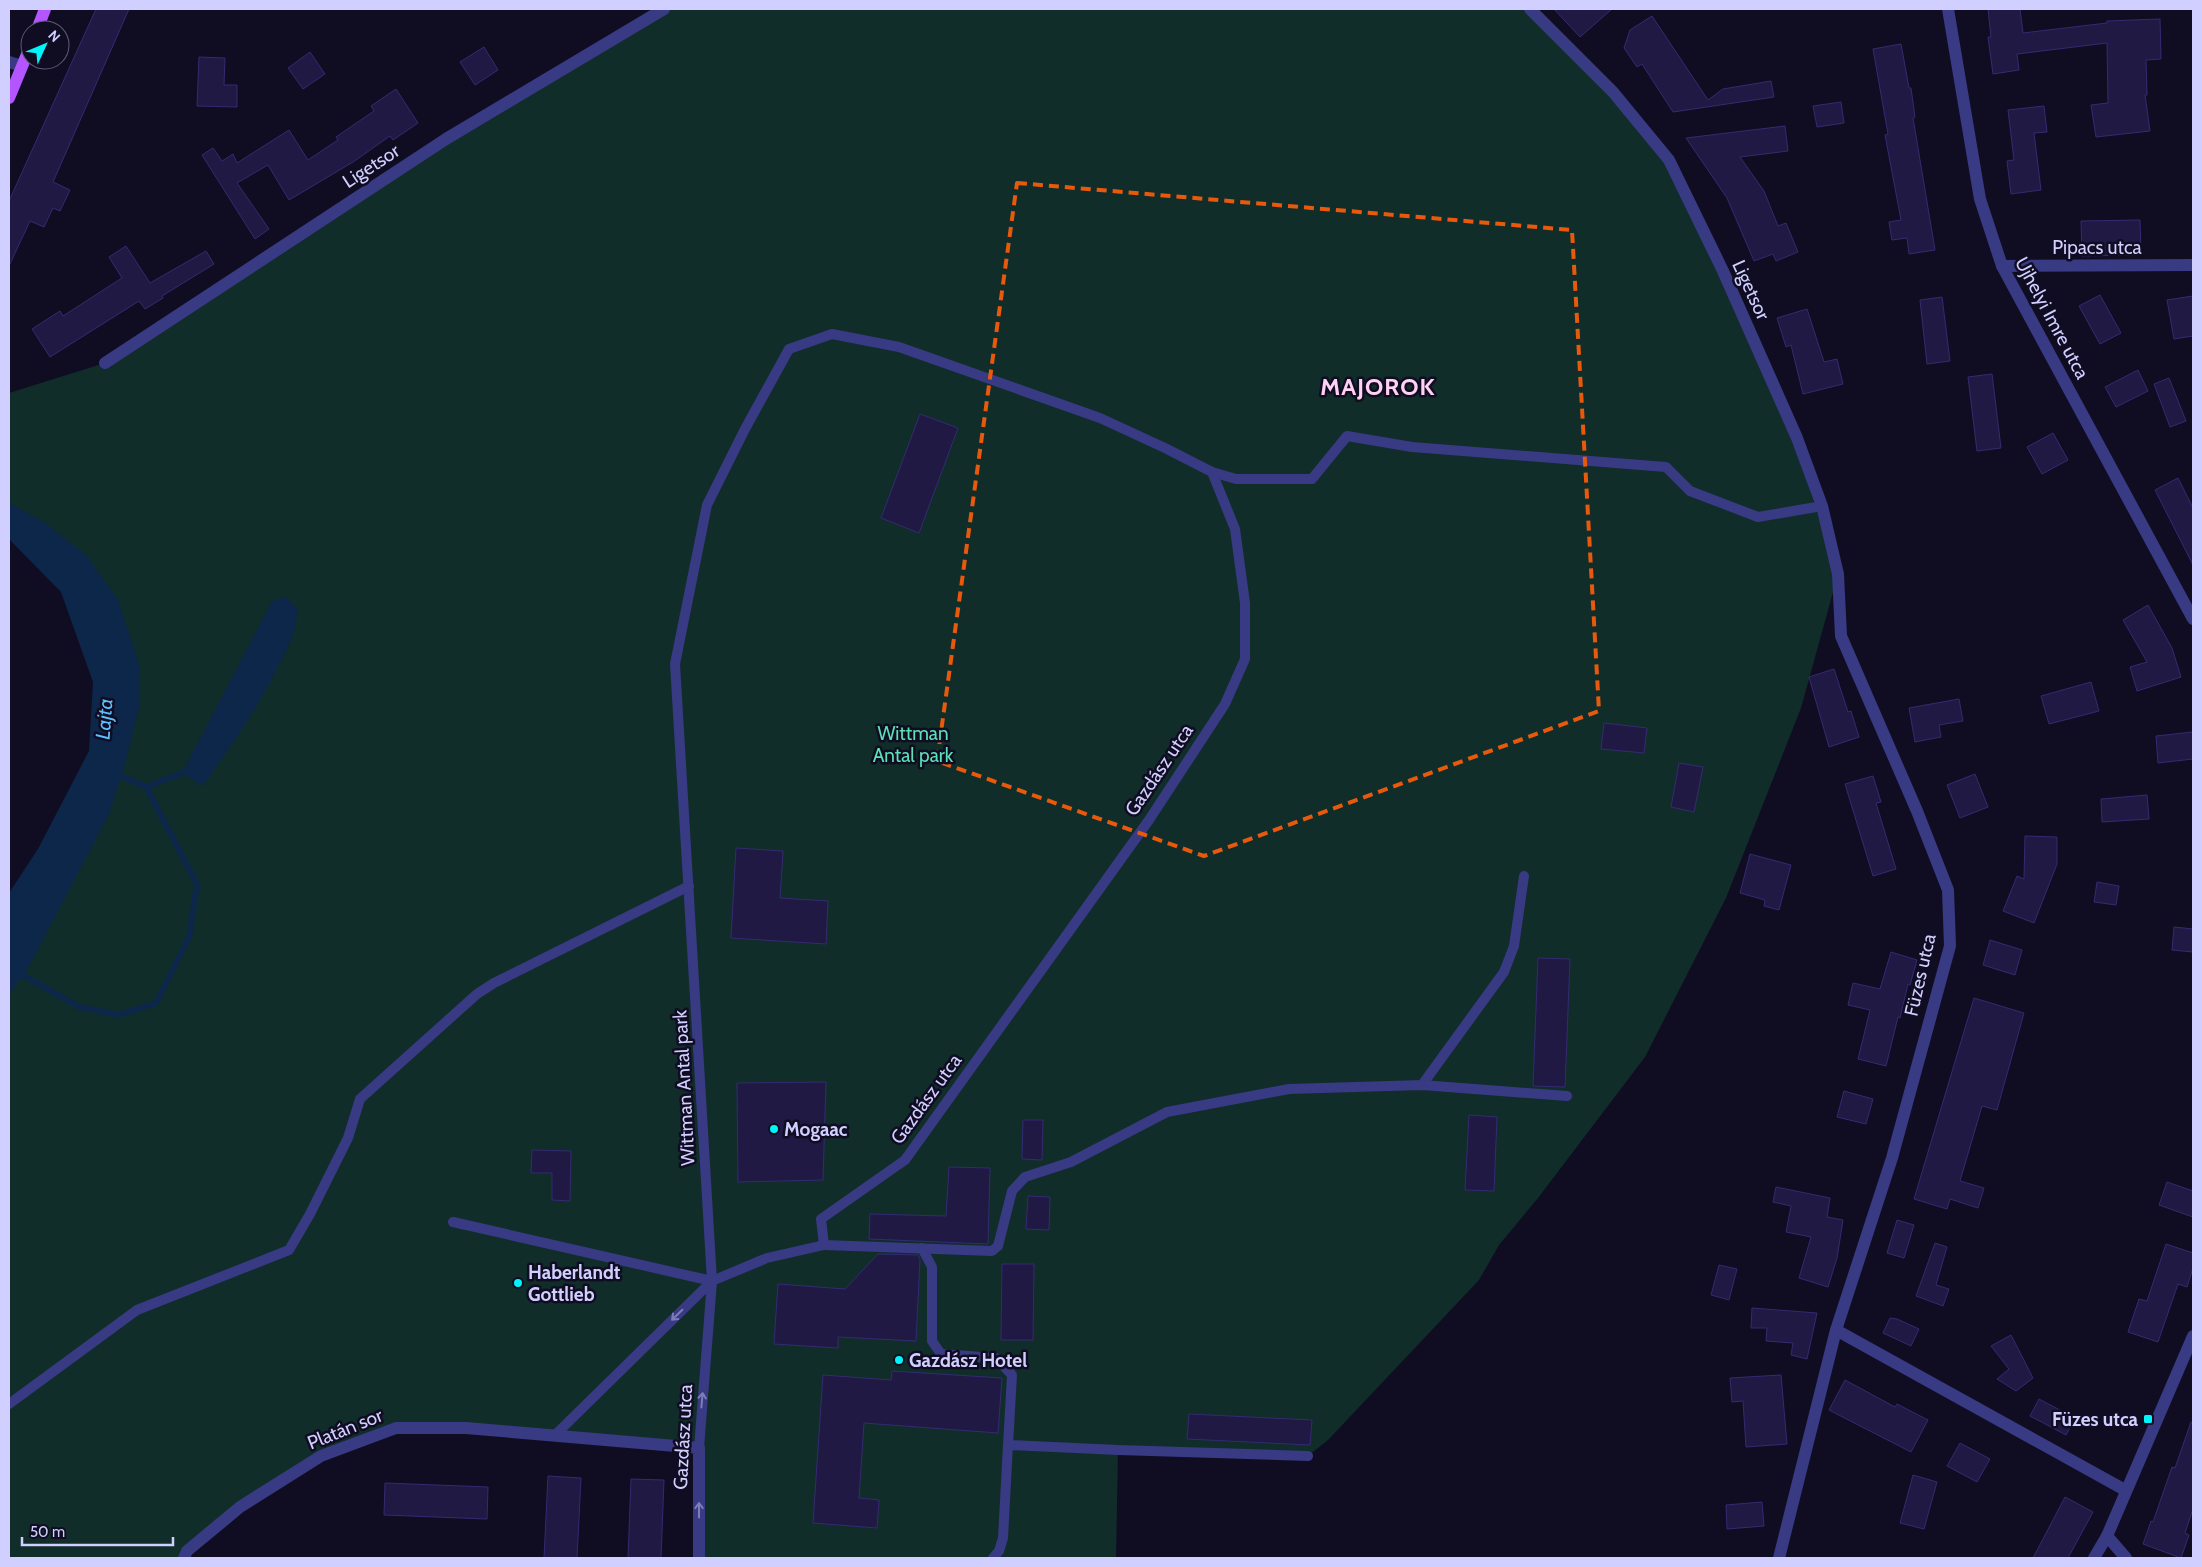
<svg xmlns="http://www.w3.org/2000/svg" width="2202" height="1567" viewBox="0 0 2202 1567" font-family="Cabin,sans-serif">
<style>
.green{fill:#102d2a}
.water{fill:#0c2749}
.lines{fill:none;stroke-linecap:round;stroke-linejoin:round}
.stream{stroke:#0c2749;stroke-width:6}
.building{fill:#1f1944;stroke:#342b71}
.lane{stroke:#383a83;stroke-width:10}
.street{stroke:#383a83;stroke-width:12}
.primary{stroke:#b456ff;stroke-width:12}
.oneway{stroke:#7d7dbb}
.marked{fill:none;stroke:#e8590c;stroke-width:4;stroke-dasharray:10 6;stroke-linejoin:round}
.poi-dot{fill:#00f4fa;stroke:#100d23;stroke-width:2}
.labels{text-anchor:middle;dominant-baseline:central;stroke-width:5;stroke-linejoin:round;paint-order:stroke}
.street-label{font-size:19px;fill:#d1cfff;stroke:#100d23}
.park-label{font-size:19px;fill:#5ae1b5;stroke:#100d23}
.poi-label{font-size:19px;font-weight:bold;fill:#d1cfff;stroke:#100d23;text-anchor:start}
.water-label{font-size:20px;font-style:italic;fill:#5dc0ff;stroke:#100d23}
.district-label{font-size:24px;font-weight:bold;letter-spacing:1px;fill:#ffd1f2;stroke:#100d23}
</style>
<rect width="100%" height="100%" fill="#100d23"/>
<!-- green -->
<polygon class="green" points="663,9 1530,9 1669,160 1777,392 1838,574 1801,708 1726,898 1645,1057 1538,1198 1499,1245 1479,1280 1328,1440 1308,1456 1118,1451 1116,1558 699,1558 698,1448 396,1428 321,1456 228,1515 184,1558 9,1558 9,926 42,876 106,707 95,609 9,528 9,393 105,363 485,115"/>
<!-- water -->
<g class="water">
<polygon points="9,503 45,523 87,556 118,600 139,664 140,703 127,757 109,814 27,970 9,995 9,893 38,849 89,751 93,682 61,592 9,539"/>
<path d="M285 597 298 609C297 617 296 627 293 635 271 688 236 739 203 786L182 773 272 601Z"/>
</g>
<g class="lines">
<!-- stream -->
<g class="stream">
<polyline points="146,787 182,773"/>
<polyline points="9,967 79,1007 119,1015 156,1003 189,937 197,884 146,787 114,773"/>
</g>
</g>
<!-- building -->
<g class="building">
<polygon points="96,9 129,9 53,182 70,190 60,211 53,208 44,227 30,221 9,266 9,201"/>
<polygon points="1554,9 1612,9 1580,37"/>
<polygon points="1988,9 2020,9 2023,33 2107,23 2107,21 2160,19 2161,59 2146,60 2147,95 2145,95 2150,131 2096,137 2091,105 2108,103 2107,43 2017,54 2019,70 1993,74 1988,37 1991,37"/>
<polygon points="1652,16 1708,100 1723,89 1771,81 1774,97 1673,112 1642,64 1637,67 1624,48 1630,30"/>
<polygon points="1901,44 1909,88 1911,88 1915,117 1913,118 1935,250 1909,254 1907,238 1892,240 1889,222 1901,220 1885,135 1888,134 1873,49"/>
<polygon points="484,47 498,70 475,85 460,62"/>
<polygon points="310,52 325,74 303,89 288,68"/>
<polygon points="199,57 225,58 224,85 237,85 237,107 197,106"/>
<polygon points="396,89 418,123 393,140 390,136 353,162 289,200 268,165 237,183 269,229 255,239 202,155 213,148 222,161 233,154 237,163 289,130 308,160 338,140 336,137 374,111 371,106"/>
<polygon points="1841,102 1844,123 1817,127 1813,106"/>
<polygon points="2044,106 2047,132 2034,133 2041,190 2011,194 2007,161 2014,160 2008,110"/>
<polygon points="1785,126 1788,151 1740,157 1764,191 1778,226 1786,223 1798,252 1776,261 1773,254 1754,261 1727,198 1686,138"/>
<polygon points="2140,220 2141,255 2082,256 2081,221"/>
<polygon points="126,246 150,283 206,251 214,264 162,296 163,298 145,309 139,301 50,357 32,329 60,311 63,316 122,278 109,257"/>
<polygon points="2100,295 2121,333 2100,344 2079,306"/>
<polygon points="2193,296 2193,336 2174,339 2167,300"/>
<polygon points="1942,297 1950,361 1927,364 1920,300"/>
<polygon points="1807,309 1824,362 1837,359 1843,384 1803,394 1791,345 1786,347 1777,318"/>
<polygon points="2138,370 2148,391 2116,407 2105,387"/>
<polygon points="1992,374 2001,448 1977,451 1968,377"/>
<polygon points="2169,378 2186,421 2170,427 2154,384"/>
<polygon points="920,414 958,428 919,533 881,518"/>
<polygon points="2053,433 2068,460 2042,474 2027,447"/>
<polygon points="2178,478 2193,508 2193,565 2155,490"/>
<polygon points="2148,605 2172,648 2181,677 2137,691 2130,667 2147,662 2123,620"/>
<polygon points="1834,669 1848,712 1851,711 1859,737 1829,747 1809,677"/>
<polygon points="2091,682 2099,711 2049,724 2041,696"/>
<polygon points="1959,699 1963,721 1939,725 1941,737 1915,742 1909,708"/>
<polygon points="1604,723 1647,728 1644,753 1601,749"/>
<polygon points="2193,732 2193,759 2158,763 2156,736"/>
<polygon points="1679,763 1703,767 1694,812 1671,807"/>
<polygon points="1975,774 1988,807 1960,818 1947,785"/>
<polygon points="1873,776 1881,802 1876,803 1896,869 1873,876 1845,784"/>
<polygon points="2147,795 2149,819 2102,822 2101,799"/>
<polygon points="2025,836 2057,837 2057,864 2034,923 2003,911 2017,876 2024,879"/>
<polygon points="736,848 783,851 780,898 828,901 826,944 731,938"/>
<polygon points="1750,854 1791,865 1779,910 1764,906 1765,900 1740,893"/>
<polygon points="2097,882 2119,886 2116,905 2094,902"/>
<polygon points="2174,927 2193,929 2193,952 2172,950"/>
<polygon points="1990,940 2022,950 2015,975 1983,965"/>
<polygon points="1891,952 1917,960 1910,985 1908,984 1900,1018 1898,1017 1886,1066 1858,1059 1870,1010 1848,1005 1853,983 1880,989"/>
<polygon points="1538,958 1570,959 1565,1087 1533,1086"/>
<polygon points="1974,998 2024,1013 1997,1110 1982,1106 1960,1181 1984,1188 1978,1208 1950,1199 1947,1209 1914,1199"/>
<polygon points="826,1082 823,1180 738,1182 737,1083"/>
<polygon points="1844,1091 1873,1099 1866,1124 1837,1117"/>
<polygon points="1469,1115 1497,1117 1494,1191 1465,1190"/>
<polygon points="1023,1120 1043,1120 1042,1160 1022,1159"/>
<polygon points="532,1150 571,1151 570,1201 552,1200 552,1173 531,1173"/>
<polygon points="949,1167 990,1168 988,1244 869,1239 870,1214 946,1216"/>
<polygon points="2167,1182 2193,1191 2193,1217 2159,1205"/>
<polygon points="1776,1187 1830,1198 1827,1217 1843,1220 1837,1258 1828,1287 1799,1278 1811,1237 1786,1232 1791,1206 1773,1202"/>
<polygon points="1028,1196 1050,1197 1049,1230 1026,1229"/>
<polygon points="1897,1220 1914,1225 1904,1258 1887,1253"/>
<polygon points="1935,1243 1947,1247 1936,1285 1949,1289 1943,1306 1916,1296"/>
<polygon points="2166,1244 2193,1253 2193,1268 2187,1287 2178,1284 2158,1342 2128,1332 2139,1299 2147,1301"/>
<polygon points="878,1254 918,1255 920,1260 916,1341 838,1337 838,1348 774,1344 778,1284 845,1289"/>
<polygon points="1002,1264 1034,1264 1033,1340 1001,1340"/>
<polygon points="1719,1265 1737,1269 1729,1300 1711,1295"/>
<polygon points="1752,1308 1817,1313 1807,1359 1791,1355 1793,1343 1766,1341 1767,1328 1751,1328"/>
<polygon points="1890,1318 1897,1319 1919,1329 1911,1346 1883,1333"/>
<polygon points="2011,1335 2033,1378 2016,1391 1997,1379 2009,1369 1991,1346"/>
<polygon points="892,1371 1002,1378 998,1433 864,1423 859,1498 879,1500 877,1528 813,1523 823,1375 891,1380"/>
<polygon points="1781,1375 1787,1444 1746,1447 1743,1401 1732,1402 1730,1378"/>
<polygon points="1845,1380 1895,1407 1897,1404 1928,1420 1911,1452 1829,1410"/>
<polygon points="2039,1399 2075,1418 2066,1435 2030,1416"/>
<polygon points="1189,1414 1312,1420 1310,1445 1187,1439"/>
<polygon points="2191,1422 2193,1422 2193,1509 2185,1533 2189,1535 2181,1558 2143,1544 2151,1521 2153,1522 2172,1467 2175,1468"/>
<polygon points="1960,1443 1990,1459 1977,1482 1947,1466"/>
<polygon points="1913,1475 1937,1482 1924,1529 1900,1523"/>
<polygon points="548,1476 581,1478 577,1558 544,1558"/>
<polygon points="631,1479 664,1480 661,1558 628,1558"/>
<polygon points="385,1483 488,1487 487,1519 384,1515"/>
<polygon points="2065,1497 2093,1512 2068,1558 2033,1558"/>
<polygon points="1762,1502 1764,1526 1727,1529 1726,1505"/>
</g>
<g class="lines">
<!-- lane -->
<g class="lane">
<polyline points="1212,472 1236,479 1312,479 1347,436 1412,447 1666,467 1690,491 1758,517 1822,506"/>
<polyline points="1422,1085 1504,972 1514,946 1524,876"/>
<polyline points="453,1222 712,1281"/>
<polyline points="824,1245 992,1251 998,1246 1012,1191 1025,1177 1071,1162 1167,1112 1289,1089 1422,1085 1567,1096"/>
<polyline points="922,1248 932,1267 932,1341 941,1354 996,1358 1012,1375 1008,1445"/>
<polyline points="9,1404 137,1310 289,1250 310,1214 348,1138 360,1099 477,994 494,983 689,886"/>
<polyline points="554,1436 712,1281 767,1258 824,1245 821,1219 905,1160 1149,820 1225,704 1245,659 1245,603 1235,529 1212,472 1165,448 1100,418 899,347 832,334 789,349 745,429 707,505 675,664 712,1281 699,1448"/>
<polyline points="993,1558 999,1551 1003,1538 1008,1445 1118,1450 1308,1456"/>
</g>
<!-- street -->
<g class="street">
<polyline points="1530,9 1613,92 1669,160 1723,271 1797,438 1822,506 1838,574 1841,636 1917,811 1948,890 1950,946 1892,1158 1836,1330 1779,1558"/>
<polyline points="1948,9 1980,199 2002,266 2193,619"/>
<polyline points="9,62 22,66"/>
<polyline points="2002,266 2193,265"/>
<polyline points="105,363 446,139 664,9"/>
<polyline points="1836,1330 2125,1490"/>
<polyline points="2107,1536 2126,1558"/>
<polyline points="184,1558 187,1551 240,1507 321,1456 396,1428 466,1428 699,1448 699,1558"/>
<polyline points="2094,1558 2107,1536 2193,1336"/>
</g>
<!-- primary -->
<g class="primary">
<polyline points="37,30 45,9"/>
<polyline points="9,98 30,47"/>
</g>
</g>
<!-- one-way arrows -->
<defs><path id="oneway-shaft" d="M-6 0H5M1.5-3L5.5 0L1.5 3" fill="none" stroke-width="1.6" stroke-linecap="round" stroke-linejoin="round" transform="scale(1.25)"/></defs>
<g class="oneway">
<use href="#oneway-shaft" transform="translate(677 1315) rotate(136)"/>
<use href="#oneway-shaft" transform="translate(702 1400) rotate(-85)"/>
<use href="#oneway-shaft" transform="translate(699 1510) rotate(-90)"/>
</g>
<!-- marked area -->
<path class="marked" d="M1017 183 1572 230 1599 711 1204 856 937 761Z"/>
<!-- markers -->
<g class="poi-dot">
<circle cx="774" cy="1129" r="5"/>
<circle cx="518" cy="1283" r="5"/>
<circle cx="899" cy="1360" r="5"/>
<rect x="2143" y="1414" width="10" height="10" rx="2.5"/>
</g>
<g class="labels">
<!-- street labels -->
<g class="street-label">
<text transform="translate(371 166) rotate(-33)">Ligetsor</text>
<text x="2097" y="247">Pipacs utca</text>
<text transform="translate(1751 290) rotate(65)">Ligetsor</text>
<text transform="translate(2052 318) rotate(62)">Ujhelyi Imre utca</text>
<text transform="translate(1159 770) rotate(-56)">Gazdász utca</text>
<text transform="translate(1920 975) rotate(-77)">Füzes utca</text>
<text transform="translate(684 1088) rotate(-93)">Wittman Antal park</text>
<text transform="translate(926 1099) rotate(-54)">Gazdász utca</text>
<text transform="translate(345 1429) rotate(-22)">Platán sor</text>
<text transform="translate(683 1437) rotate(-87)">Gazdász utca</text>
</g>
<!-- park labels -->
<g class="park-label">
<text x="913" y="733">Wittman<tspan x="913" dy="22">Antal park</tspan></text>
</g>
<!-- poi labels -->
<g class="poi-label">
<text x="784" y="1129">Mogaac</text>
<text x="528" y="1272">Haberlandt<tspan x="528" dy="22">Gottlieb</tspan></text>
<text x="909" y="1360">Gazdász Hotel</text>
<text x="2138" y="1419" text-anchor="end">Füzes utca</text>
</g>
<!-- water labels -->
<g class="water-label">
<text transform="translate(104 719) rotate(-86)">Lajta</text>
</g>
<!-- district labels -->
<g class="district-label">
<text x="1378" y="386">MAJOROK</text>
</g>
</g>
<!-- border -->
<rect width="2202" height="1567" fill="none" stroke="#d1cfff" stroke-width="20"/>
<!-- north arrow -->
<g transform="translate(45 45) rotate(46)"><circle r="24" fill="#100d23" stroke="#5d5b7b"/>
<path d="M0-4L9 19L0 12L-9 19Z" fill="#00f4fa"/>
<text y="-8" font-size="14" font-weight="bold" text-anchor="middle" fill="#d1cfff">N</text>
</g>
<!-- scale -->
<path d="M22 1537v8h151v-8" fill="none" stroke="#d1cfff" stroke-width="2.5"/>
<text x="30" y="1537" font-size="15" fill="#d1cfff" stroke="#100d23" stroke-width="4" paint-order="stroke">50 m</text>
</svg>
